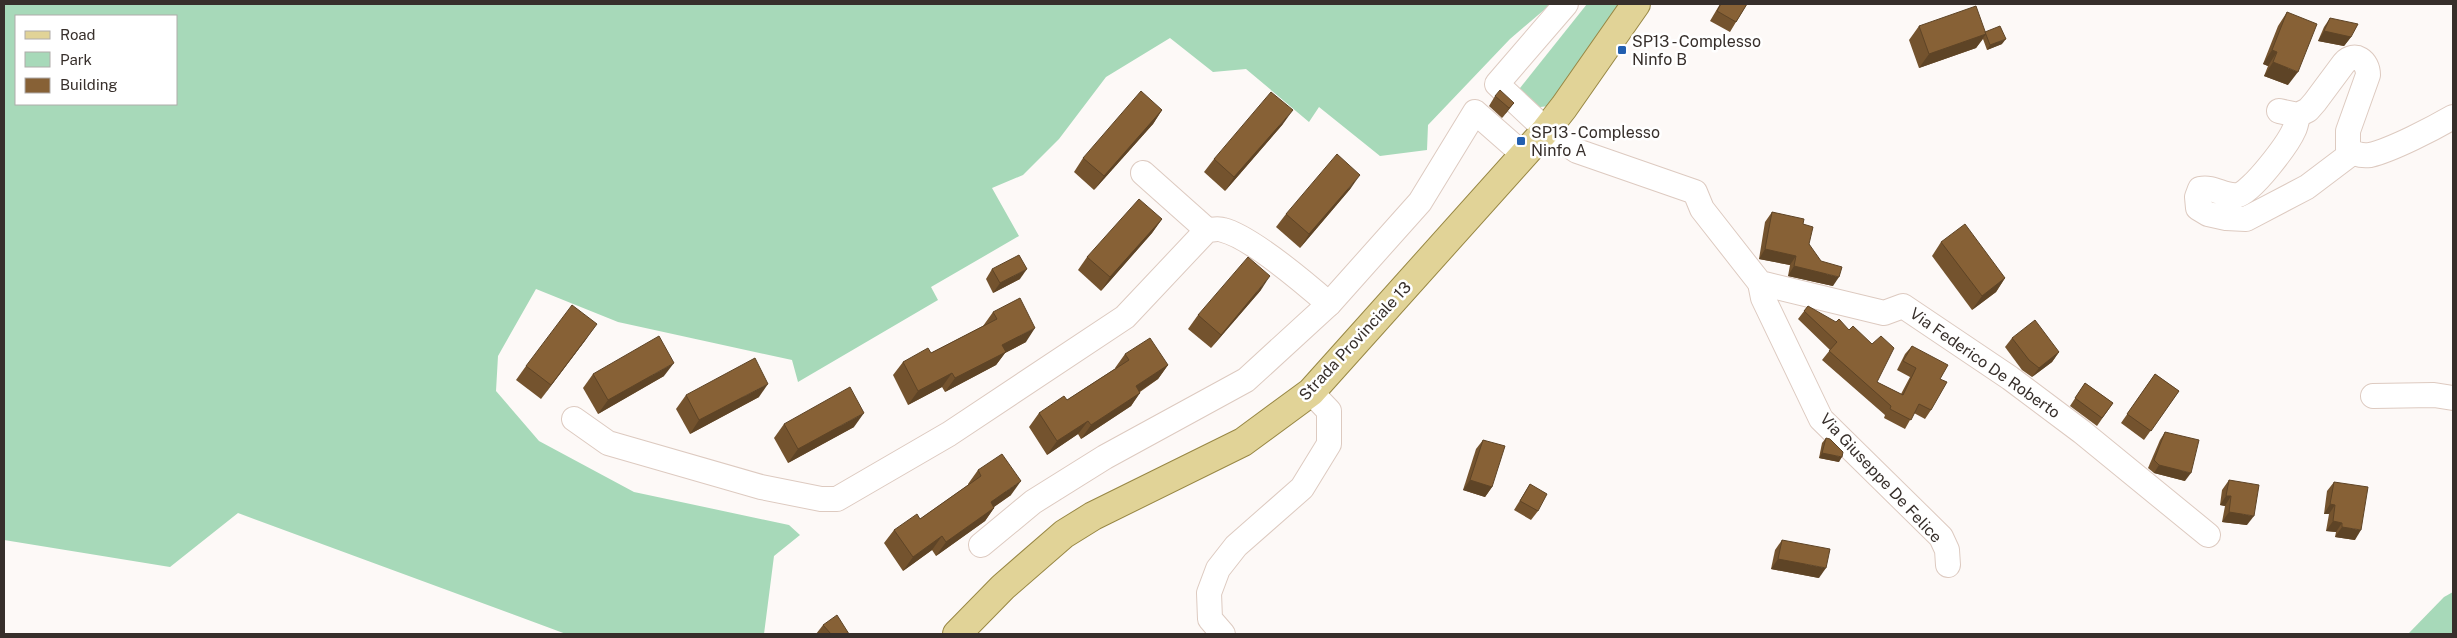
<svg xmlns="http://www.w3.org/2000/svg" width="2457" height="638" viewBox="0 0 2457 638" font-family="'Public Sans',sans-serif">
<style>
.green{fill:#a7d9b9;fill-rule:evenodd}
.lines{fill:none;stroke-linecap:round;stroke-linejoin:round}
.minor-casing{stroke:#ddcac0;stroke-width:26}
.major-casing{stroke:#988744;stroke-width:30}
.minor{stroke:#fff;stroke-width:24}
.major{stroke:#e1d397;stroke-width:28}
.wall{fill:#74532e}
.shaded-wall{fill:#5e4426}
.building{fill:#876136;stroke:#5e4426}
.poi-dot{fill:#225fb0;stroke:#fff;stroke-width:2}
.labels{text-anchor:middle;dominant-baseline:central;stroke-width:5;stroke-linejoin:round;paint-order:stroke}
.poi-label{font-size:16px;fill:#372f2b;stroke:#fff;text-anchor:start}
.street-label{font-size:16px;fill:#372f2b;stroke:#fff}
</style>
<rect width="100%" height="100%" fill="#fdf9f7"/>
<!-- green -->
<g class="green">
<path d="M4 4H1551L1510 39 1428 125 1427 150 1380 156 1319 107 1309 122 1246 69 1213 72 1170 38 1106 77 1059 139 1023 175 992 188 1019 236 931 287 938 300 798 382 792 360 618 322 536 289 498 356 496 391 539 441 634 492 789 525 800 535 774 556 764 634H566L238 513 170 567 4 540ZM16 16H176V104H16Z"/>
<polygon points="1587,4 1621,4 1549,106 1532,108 1516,93"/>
<polygon points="2453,592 2453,634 2408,634 2444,597"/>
</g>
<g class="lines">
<defs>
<g id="minor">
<polyline points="1566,4 1497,84 1546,130 1577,151 1695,192 1702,209 1760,283 1884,313 1903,306 2010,378 2082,432 2208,535"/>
<path d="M2279 111 2298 115 2308 110 2315 102 2344 63C2355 51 2368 61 2368 75L2348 131V149C2354 154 2362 156 2370 155 2392 150 2434 128 2453 117"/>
<path d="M2298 115C2297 120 2296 126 2294 130 2288 144 2252 192 2238 195 2224 197 2214 186 2200 189L2197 197 2198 208 2208 214 2226 218 2246 219 2307 187 2352 153"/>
<polyline points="1143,173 1207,230"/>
<polyline points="1760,283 1763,298 1821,419 1941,537 1947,550 1948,565"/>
<polyline points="2373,396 2434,395 2453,398"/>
<path d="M574 419 608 443 761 487 821 499H837L949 434 1125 317 1207 230C1212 230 1218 228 1223 230 1251 237 1306 284 1329 304"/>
<polyline points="981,545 1033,502 1105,457 1246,380 1329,304 1420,202 1475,112 1524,155"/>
<polyline points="1223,634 1210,619 1209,593 1218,569 1236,546 1302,488 1329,444 1329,411 1311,392"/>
</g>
<polyline id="major" points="957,634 1003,587 1064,534 1093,516 1243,442 1311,392 1546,130 1564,107 1636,4"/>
</defs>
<!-- minor casing -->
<use href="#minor" class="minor-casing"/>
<!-- major casing -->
<use href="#major" class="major-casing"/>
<!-- minor -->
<use href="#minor" class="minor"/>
<!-- major -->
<use href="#major" class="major"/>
</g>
<!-- wall -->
<g class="wall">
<polygon points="1720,4 1747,4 1736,22 1730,32 1710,21"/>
<polygon points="2287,12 2288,85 2264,76 2268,66 2263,64 2278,26"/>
<polygon points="2330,18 2351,37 2344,46 2318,41 2324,27"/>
<polygon points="1919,26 1985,32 2002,44 1987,50 1983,39 1976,48 1919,68 1909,40"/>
<polygon points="1495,96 1514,103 1502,118 1489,106"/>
<polygon points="1162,110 1153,124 1094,190 1074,172 1083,158"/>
<polygon points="1283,124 1225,191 1204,172 1214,159"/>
<polygon points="1351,188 1300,248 1276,227 1286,214"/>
<polygon points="1772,212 1803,224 1809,244 1833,286 1788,276 1790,265 1759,259 1765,222"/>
<polygon points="1162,219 1152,233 1101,291 1078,270 1087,257"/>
<polygon points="1941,242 2005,278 1996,292 1972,310 1932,256"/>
<polygon points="992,269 1020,279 993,293 986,279"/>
<polygon points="1261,290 1211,348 1188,329 1198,315"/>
<polygon points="1808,306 1877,382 1901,394 1910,377 1897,370 1905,354 1912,346 1940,379 1931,410 1925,419 1914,413 1905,429 1884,418 1885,415 1822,360 1830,350 1798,319"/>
<polygon points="993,312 1026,342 1005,353 996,365 945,392 942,387 908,405 893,375 903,362 931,353 983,326"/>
<polygon points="587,338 541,399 516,380 526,366"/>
<polygon points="2012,338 2059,352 2052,362 2032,377 2022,370 2005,347"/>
<polygon points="1125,354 1168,365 1158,379 1140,392 1131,406 1081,439 1078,434 1047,455 1029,427 1039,413 1067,400 1116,368 1115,368"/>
<polygon points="593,374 664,376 598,414 583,388"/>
<polygon points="2155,374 2179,391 2144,440 2121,423"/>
<polygon points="2085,383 2113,403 2097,426 2070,406"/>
<polygon points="686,395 759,397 690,434 676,409"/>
<polygon points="784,424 854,427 788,463 774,438"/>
<polygon points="2165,432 2185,481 2154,473 2148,468 2160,440"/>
<polygon points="1826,438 1839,462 1819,458 1822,443"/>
<polygon points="1483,440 1492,487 1485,497 1463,490 1476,449"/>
<polygon points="978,470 1011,495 994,507 994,508 985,521 936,556 932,550 903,571 884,543 894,530 920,519 968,485 968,484"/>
<polygon points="2229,480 2247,525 2222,522 2225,506 2220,505 2222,490"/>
<polygon points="2334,482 2355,540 2335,537 2336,532 2326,531 2329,514 2324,514 2327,491"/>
<polygon points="1530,484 1538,511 1531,520 1514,510"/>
<polygon points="1782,540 1819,578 1771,569 1775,550"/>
<polygon points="823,625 849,634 816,634"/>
</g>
<!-- shaded-wall -->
<g class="shaded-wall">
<polygon points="2324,31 2351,37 2344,46 2318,41"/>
<polygon points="1986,34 1976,48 1919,68 1929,54"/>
<polygon points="2006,39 2002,44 1987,50 1990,45"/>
<polygon points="2272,50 2277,52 2268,66 2263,64"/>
<polygon points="2273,62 2298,72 2288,85 2264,76"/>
<polygon points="1514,103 1507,112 1502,118 1509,108"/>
<polygon points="1162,110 1153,124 1094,190 1104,176"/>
<polygon points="1293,110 1283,124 1225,191 1234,177"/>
<polygon points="1360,175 1351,188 1300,248 1309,234"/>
<polygon points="1162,219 1152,233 1101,291 1110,277"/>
<polygon points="1765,249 1796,256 1790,265 1759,259"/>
<polygon points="1794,266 1839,277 1833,286 1788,276"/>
<polygon points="1027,269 1020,279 993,293 1000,283"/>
<polygon points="1270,276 1261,290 1211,348 1221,335"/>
<polygon points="2005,278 1996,292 1972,310 1982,296"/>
<polygon points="597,324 587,338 541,399 551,385"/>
<polygon points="1035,328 1026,342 1005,353 996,365 945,392 955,378 1002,345"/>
<polygon points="2059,352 2052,362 2032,377 2039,368"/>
<polygon points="674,363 664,376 598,414 608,400"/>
<polygon points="1168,365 1158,379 1126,400 1136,386"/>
<polygon points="952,373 942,387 908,405 918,391"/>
<polygon points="768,384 759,397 690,434 699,420"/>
<polygon points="1140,393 1131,406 1081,439 1091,425"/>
<polygon points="864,413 854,427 788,463 798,449"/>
<polygon points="1088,421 1078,434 1047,455 1057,441"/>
<polygon points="1822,453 1842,457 1839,462 1819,458"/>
<polygon points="2159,465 2191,473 2185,481 2154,473"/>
<polygon points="1470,480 1492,487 1485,497 1463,490"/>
<polygon points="1021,481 1011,495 981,516 991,502"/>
<polygon points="2226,496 2231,496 2225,506 2220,505"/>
<polygon points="2330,504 2335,505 2329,514 2324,514"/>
<polygon points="994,508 985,521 936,556 946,542"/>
<polygon points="2229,512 2254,516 2247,525 2222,522"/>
<polygon points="2333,521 2342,523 2336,532 2326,531"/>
<polygon points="2342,527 2361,530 2355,540 2335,537"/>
<polygon points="942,536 932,550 903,571 913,557"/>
<polygon points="1778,559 1826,568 1819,578 1771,569"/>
</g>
<!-- building -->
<g class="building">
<polygon points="1721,4 1747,4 1736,22 1717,11"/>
<polygon points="1976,6 1986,34 1929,54 1919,26"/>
<polygon points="2287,12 2317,24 2298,72 2273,62 2277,52 2272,50"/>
<polygon points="2330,18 2358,24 2351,37 2324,31"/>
<polygon points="2000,26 2006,39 1990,45 1985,32"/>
<polygon points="1500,90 1514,103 1509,108 1495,96"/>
<polygon points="1141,91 1162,110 1104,176 1083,158"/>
<polygon points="1271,92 1293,110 1234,177 1214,159"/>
<polygon points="1337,154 1360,175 1309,234 1286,214"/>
<polygon points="1139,199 1162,219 1110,277 1087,257"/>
<polygon points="1772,212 1804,219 1803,224 1813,227 1809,244 1821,261 1842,267 1839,277 1794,266 1796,256 1765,249"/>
<polygon points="1965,224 2005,278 1982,296 1941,242"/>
<polygon points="1019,255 1027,269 1000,283 992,269"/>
<polygon points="1248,257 1270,276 1221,335 1198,315"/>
<polygon points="1020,298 1035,328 1002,345 1006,352 955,378 952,373 918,391 903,362 928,348 931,353 997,319 993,312"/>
<polygon points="572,305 597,324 551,385 526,366"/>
<polygon points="1808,306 1836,322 1839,319 1849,330 1853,326 1872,344 1881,336 1894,348 1877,382 1903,395 1916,368 1903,361 1912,346 1948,365 1940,379 1947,382 1931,410 1919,404 1911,420 1890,409 1891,406 1829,351 1837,342 1804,311"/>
<polygon points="2035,320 2059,352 2039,368 2029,360 2012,338"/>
<polygon points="659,336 674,363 608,400 593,374"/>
<polygon points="1150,338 1168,365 1136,386 1140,393 1091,425 1088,421 1057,441 1039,413 1064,396 1067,400 1129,360 1125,354"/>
<polygon points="755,358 768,384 699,420 686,395"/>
<polygon points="2155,374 2179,391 2151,431 2127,414"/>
<polygon points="2085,383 2113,403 2102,418 2075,398"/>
<polygon points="850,387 864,413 798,449 784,424"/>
<polygon points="2165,432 2199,440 2191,473 2159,465 2154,460"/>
<polygon points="1826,438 1830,439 1843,452 1842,457 1822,453"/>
<polygon points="1483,440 1505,446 1492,487 1470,480"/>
<polygon points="1002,454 1021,481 991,502 994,508 946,542 942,536 913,557 894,530 917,514 920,519 981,476 978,470"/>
<polygon points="2229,480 2259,485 2254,516 2229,512 2231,496 2226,496"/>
<polygon points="2334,482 2368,487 2361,530 2342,527 2342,523 2333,521 2335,505 2330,504"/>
<polygon points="1530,484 1547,494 1538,511 1520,501"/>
<polygon points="1782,540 1830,549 1826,568 1778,559"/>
<polygon points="837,615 849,634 831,634 823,625"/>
</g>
<!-- markers -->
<g class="poi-dot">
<rect x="1617" y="45" width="10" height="10" rx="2.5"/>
<rect x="1516" y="136" width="10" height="10" rx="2.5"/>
</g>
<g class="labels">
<!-- poi labels -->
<g class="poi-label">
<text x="1632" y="41">SP13 - Complesso<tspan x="1632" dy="18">Ninfo B</tspan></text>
<text x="1531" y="132">SP13 - Complesso<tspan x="1531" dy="18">Ninfo A</tspan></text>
</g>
<!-- street labels -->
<g class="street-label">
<text transform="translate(1355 341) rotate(-47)">Strada Provinciale 13</text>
<text transform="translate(1985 363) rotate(35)">Via Federico De Roberto</text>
<text transform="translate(1881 478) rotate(47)">Via Giuseppe De Felice</text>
</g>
</g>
<!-- border -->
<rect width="2457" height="638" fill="none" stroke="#372f2b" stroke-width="10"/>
<!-- legend -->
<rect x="15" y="15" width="162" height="90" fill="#ffffff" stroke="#afacaa"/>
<rect x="25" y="31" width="25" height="8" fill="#e1d397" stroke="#afacaa"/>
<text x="60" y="40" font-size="15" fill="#372f2b">Road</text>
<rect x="25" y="52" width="25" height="15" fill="#a7d9b9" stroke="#afacaa"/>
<text x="60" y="65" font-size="15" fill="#372f2b">Park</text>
<rect x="25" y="78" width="25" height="15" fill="#876136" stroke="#afacaa"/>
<text x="60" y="90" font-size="15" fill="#372f2b">Building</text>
</svg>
